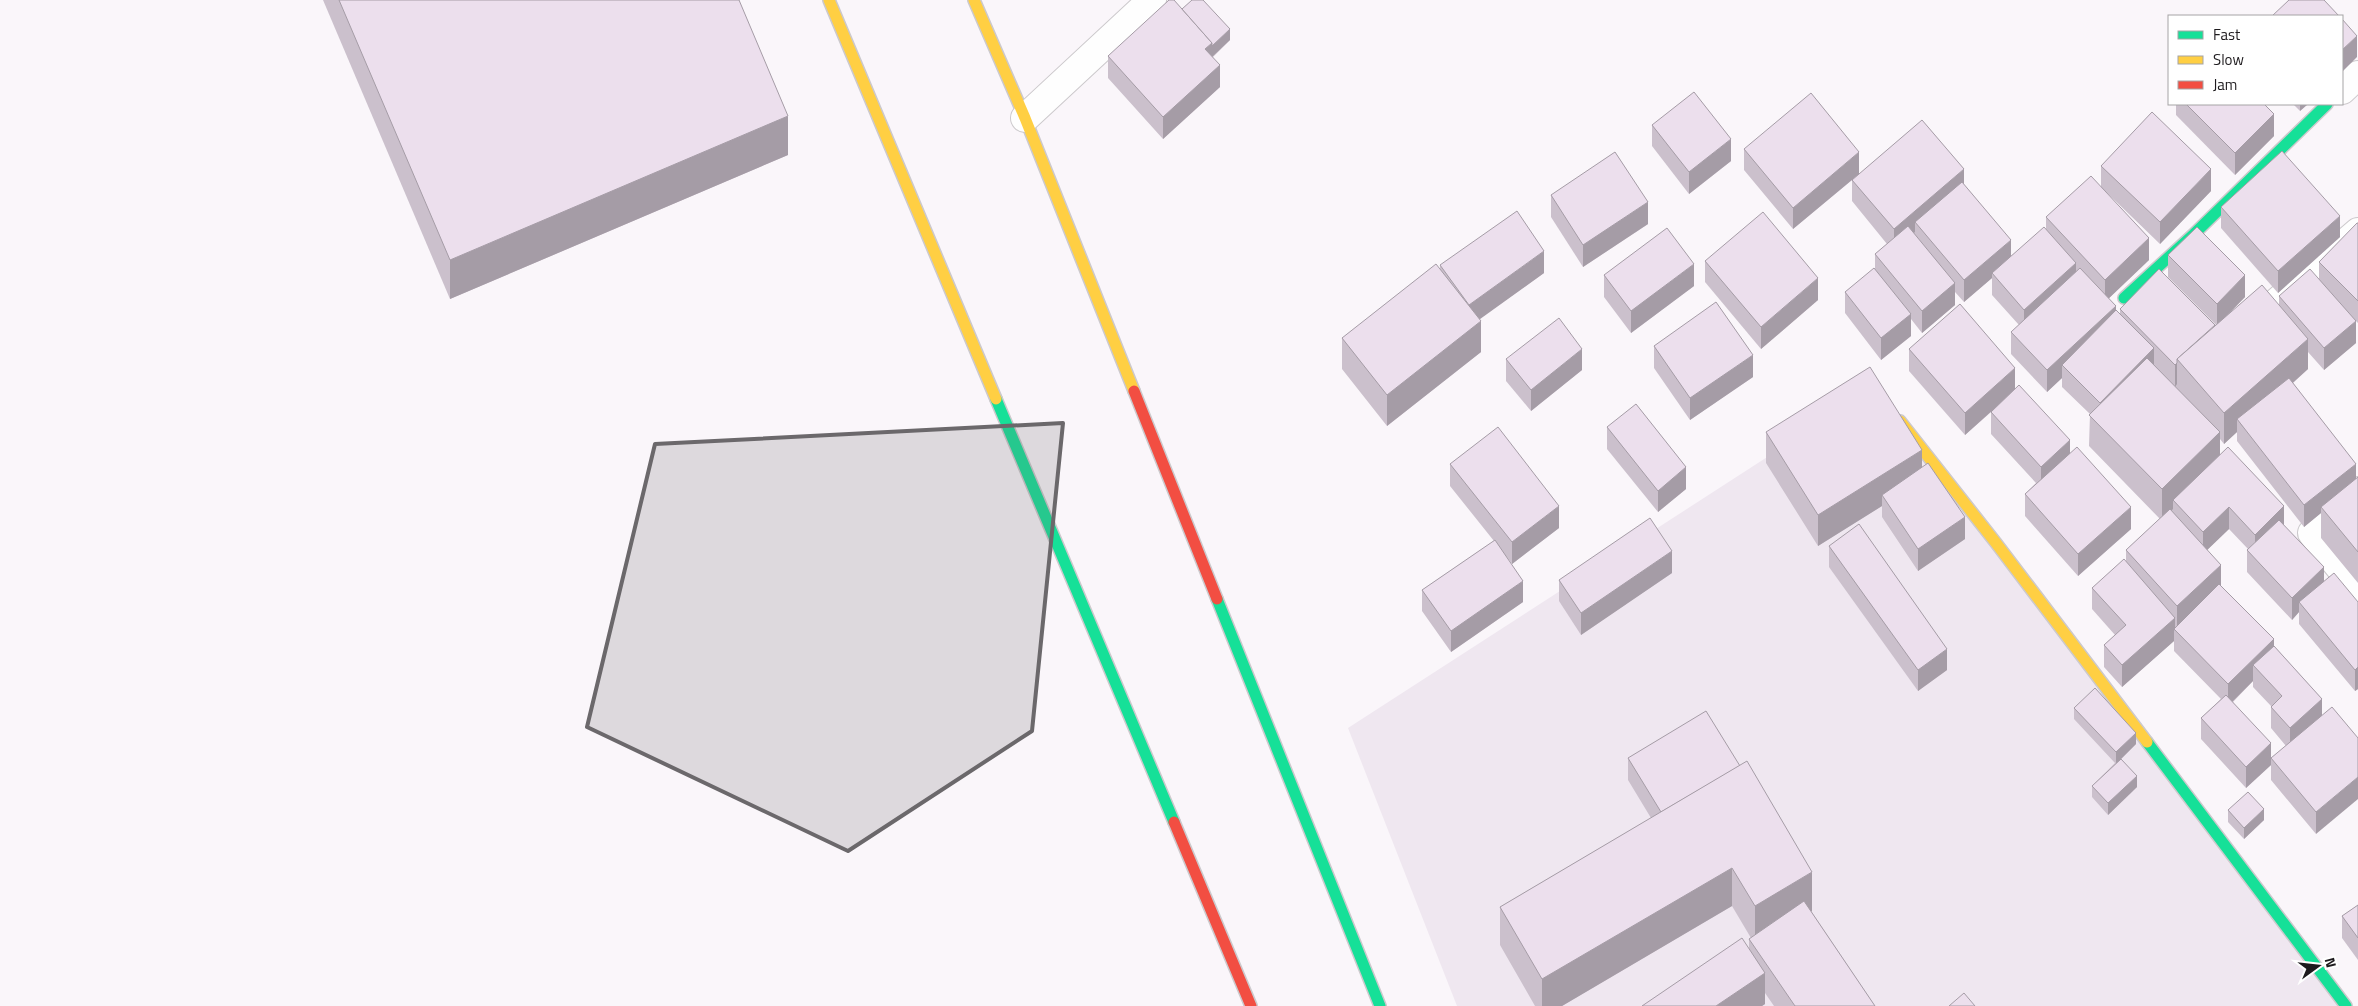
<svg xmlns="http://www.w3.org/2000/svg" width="2358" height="1006" viewBox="0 0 2358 1006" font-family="'Titillium Web',sans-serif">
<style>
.built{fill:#efe7f0}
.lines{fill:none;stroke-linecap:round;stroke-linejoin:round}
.street-casing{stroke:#ccc9cc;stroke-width:30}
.fast-casing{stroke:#ccc9cc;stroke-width:14}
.slow-casing{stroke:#ccc9cc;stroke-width:14}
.jam-casing{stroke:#ccc9cc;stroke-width:14}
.street{stroke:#fefefe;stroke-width:28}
.fast{stroke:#16e098;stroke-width:11}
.slow{stroke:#ffcf43;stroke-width:11}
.jam{stroke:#f24e42;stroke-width:11}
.wall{fill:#cbc0cc}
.shaded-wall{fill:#a59ca6}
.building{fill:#ecdfed;stroke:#a59ca6}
.marked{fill:#6b686b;fill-opacity:0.2;stroke:#6b686b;stroke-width:4;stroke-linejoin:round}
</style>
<rect width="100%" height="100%" fill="#faf6fa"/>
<!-- built -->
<polygon class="built" points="1874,388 2346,1006 1457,1006 1348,728"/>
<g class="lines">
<defs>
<g id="street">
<polyline points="2342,90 2358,75"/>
<polyline points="1025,118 1152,0"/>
<polyline points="2278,301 2358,232"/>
<polyline points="2358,491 2312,533 2358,590"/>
</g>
<g id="fast">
<polyline points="2124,298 2194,234 2327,104"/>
<polyline points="996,399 1174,822"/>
<polyline points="1217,599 1380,1006"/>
<polyline points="2147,742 2346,1006"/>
</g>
<g id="slow">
<polyline points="829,0 996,399"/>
<polyline points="974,0 1025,118 1134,391"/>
<polyline points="1900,421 1996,543 2147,742"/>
</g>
<g id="jam">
<polyline points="1134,391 1217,599"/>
<polyline points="1174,822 1251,1006"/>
</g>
</defs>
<!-- street casing -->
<use href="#street" class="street-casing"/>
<!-- fast casing -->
<use href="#fast" class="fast-casing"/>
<!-- slow casing -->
<use href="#slow" class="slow-casing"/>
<!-- jam casing -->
<use href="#jam" class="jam-casing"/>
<!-- street -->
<use href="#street" class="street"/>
<!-- fast -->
<use href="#fast" class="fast"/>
<!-- slow -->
<use href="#slow" class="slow"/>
<!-- jam -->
<use href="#jam" class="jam"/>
</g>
<!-- wall -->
<g class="wall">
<polygon points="323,0 739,0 788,155 450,299"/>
<polygon points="1182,9 1230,40 1213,57 1220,87 1163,139 1108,78 1108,56"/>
<polygon points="2176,104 2264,104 2274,136 2235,175 2176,115"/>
<polygon points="2293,104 2308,104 2300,111"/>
<polygon points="1652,125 1731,161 1689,194 1652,146"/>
<polygon points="1744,149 1859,173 1964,185 2011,256 2046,229 2046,217 2101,187 2101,166 2211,191 2160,244 2103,189 2149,260 2108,299 2116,311 2120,314 2120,309 2215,326 2216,325 2168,277 2168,255 2245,297 2225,317 2279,305 2279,296 2319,279 2319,262 2358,223 2358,323 2353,318 2356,343 2324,370 2308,352 2308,369 2293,383 2356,478 2358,477 2358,583 2321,538 2321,513 2304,527 2237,441 2237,432 2224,444 2220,439 2220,454 2284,526 2324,582 2358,602 2358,689 2355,691 2299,624 2299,612 2292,620 2247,572 2247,550 2248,549 2229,529 2207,550 2221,586 2274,646 2322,699 2316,834 2271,780 2271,758 2286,746 2271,728 2271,706 2253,687 2253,681 2233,702 2271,765 2246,788 2201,739 2201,718 2221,699 2174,651 2174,641 2122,687 2104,667 2104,645 2115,635 2092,609 2092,588 2126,561 2126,550 2160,519 2089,446 2090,414 2062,387 2062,378 2047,392 2011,354 2011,332 2019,325 1992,295 1992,278 1964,302 1955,292 1955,305 1922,333 1911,319 1911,336 1881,360 1845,313 1845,292 1875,269 1875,254 1887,244 1852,201 1852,180 1793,229 1744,170"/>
<polygon points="1551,195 1648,224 1583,267 1551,217"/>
<polygon points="2221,207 2340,237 2278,293 2221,228"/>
<polygon points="1705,261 1818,300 1761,349 1705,282"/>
<polygon points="1440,265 1544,273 1479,319 1481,352 1387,426 1342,369 1342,338 1440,269"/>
<polygon points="1604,275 1694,286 1631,333 1604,297"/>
<polygon points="1654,346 1753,377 1690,420 1654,368"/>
<polygon points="1909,349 2015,389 2070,453 2131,529 2078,576 2025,516 2025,494 2036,483 1991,434 1991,412 1965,435 1909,371"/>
<polygon points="1506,359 1582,370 1531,411 1506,381"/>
<polygon points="1607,427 1686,489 1658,512 1607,449"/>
<polygon points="1766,432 1922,468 1965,539 1918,571 1882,517 1882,506 1818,546 1766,463"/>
<polygon points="1450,464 1559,528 1512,564 1507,557 1523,602 1451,652 1422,611 1422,590 1494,541 1450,486"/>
<polygon points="1829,546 1947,670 1918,691 1829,567"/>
<polygon points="1672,573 1581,635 1559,601 1559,580"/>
<polygon points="2074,708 2136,744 2121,759 2137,787 2108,815 2092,797 2092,786 2115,763 2074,719"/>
<polygon points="1628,758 1812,911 1811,911 1875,1006 1774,1006 1765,993 1765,1004 1762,1006 1642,1006 1749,949 1749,939 1751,938 1732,906 1562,1006 1535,1006 1500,945 1500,907 1651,818 1628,780"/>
<polygon points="2228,810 2264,820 2244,839 2228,822"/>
<polygon points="2358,905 2358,960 2342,938 2342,916"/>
</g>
<!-- shaded-wall -->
<g class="shaded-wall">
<polygon points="1230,29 1230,40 1212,57 1212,46"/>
<polygon points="2357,36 2357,57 2342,72 2342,50"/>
<polygon points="1212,43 1212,64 1205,49"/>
<polygon points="1220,65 1220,87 1163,139 1163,117"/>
<polygon points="2300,104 2308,104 2300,111"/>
<polygon points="2274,114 2274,136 2235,175 2235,153"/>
<polygon points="788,116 788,155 450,299 450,260"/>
<polygon points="1731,139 1731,161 1689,194 1689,172"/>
<polygon points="1859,152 1859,174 1793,229 1793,208"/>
<polygon points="1964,169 1964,190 1915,222 1915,232 1894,251 1894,229"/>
<polygon points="2211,169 2211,191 2160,244 2160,222"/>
<polygon points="1648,202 1648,224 1583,267 1583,245"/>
<polygon points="2340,216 2340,237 2278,293 2278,271"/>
<polygon points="2149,238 2149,260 2105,302 2105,280"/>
<polygon points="2011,240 2011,262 1992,273 1992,278 1964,302 1964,280"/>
<polygon points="1544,251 1544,273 1469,327 1469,305"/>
<polygon points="2076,263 2076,285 2024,331 2024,310"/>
<polygon points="1694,264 1694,286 1631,333 1631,311"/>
<polygon points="2245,275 2245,297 2217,326 2217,304"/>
<polygon points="1818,278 1818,300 1761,349 1761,327"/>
<polygon points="1955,283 1955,305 1922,333 1922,311"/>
<polygon points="2116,306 2116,328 2062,365 2062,378 2047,392 2047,370"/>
<polygon points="1911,314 1911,336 1881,360 1881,338"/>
<polygon points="1481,321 1481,352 1387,426 1387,395"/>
<polygon points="2356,321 2356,343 2324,370 2324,348"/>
<polygon points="2308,339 2308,369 2243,427 2237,419 2237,432 2224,444 2224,413"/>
<polygon points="2154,348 2154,370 2100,425 2100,403"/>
<polygon points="1582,349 1582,370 1531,411 1531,390"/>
<polygon points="1753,355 1753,377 1690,420 1690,398"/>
<polygon points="2177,363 2177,384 2175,387 2175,365"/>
<polygon points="2015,368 2015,390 1965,435 1965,413"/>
<polygon points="2220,432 2220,463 2173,500 2173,509 2162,520 2162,489"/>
<polygon points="2070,440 2070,462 2041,489 2041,467"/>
<polygon points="1922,450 1922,481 1882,495 1882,506 1818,546 1818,515"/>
<polygon points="2356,464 2356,486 2321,507 2321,513 2304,527 2304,505"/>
<polygon points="1686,467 1686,489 1658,512 1658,491"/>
<polygon points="1559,506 1559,528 1512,564 1512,542"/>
<polygon points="2284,506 2284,528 2255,556 2255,535"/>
<polygon points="2131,507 2131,529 2078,576 2078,554"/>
<polygon points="2229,507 2229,529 2203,554 2203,532"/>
<polygon points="1965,517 1965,539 1918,571 1918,549"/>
<polygon points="1672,551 1672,573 1581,635 1581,613"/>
<polygon points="2221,565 2221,587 2177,628 2177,606"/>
<polygon points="2324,567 2324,589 2299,602 2299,612 2292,620 2292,598"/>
<polygon points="1523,581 1523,602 1451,652 1451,631"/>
<polygon points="2175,618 2175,631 2174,629 2174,641 2122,687 2122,665"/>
<polygon points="2274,639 2274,660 2253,665 2253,681 2228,706 2228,684"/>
<polygon points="1947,649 1947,670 1918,691 1918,670"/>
<polygon points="2358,667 2358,689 2355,691 2355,670"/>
<polygon points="2322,699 2322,721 2290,750 2290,728"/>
<polygon points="2136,733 2136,744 2116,764 2116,752"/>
<polygon points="2271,743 2271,765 2246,788 2246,767"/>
<polygon points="2137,776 2137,787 2108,815 2108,803"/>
<polygon points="2358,777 2358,799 2316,834 2316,812"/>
<polygon points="2264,809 2264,820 2244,839 2244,828"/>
<polygon points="1732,868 1732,906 1562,1006 1542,1006 1542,979"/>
<polygon points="1812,872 1812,911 1755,944 1755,906"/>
<polygon points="1765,973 1765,1004 1762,1006 1716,1006"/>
</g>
<!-- building -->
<g class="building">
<polygon points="339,0 739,0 788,116 450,260"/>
<polygon points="1169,0 1174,0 1212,43 1205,49 1220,65 1163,117 1108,56"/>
<polygon points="1192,0 1203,0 1230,29 1212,46 1212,43 1182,9"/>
<polygon points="2289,0 2324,0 2339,16 2272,16"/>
<polygon points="2342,19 2357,36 2342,50"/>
<polygon points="1694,92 1731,139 1689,172 1652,125"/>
<polygon points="1811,93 1859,152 1793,208 1744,149"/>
<polygon points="2186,104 2264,104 2274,114 2235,153"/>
<polygon points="2152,112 2211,169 2160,222 2101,166"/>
<polygon points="1922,120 1964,169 1894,229 1852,180"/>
<polygon points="2282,151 2340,216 2278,271 2221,207"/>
<polygon points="1615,152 1648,202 1583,245 1551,195"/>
<polygon points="2091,176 2149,238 2105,280 2046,217"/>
<polygon points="1962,182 2011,240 1964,280 1915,222"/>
<polygon points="1517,211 1544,251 1469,305 1440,265"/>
<polygon points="1763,212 1818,278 1761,327 1705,261"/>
<polygon points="2357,223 2358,223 2358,301 2319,262"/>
<polygon points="1908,226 1955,283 1922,311 1875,254"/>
<polygon points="2044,227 2076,263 2024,310 1992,273"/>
<polygon points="2197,227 2245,275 2217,304 2168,255"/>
<polygon points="1667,228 1694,264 1631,311 1604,275"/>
<polygon points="1436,264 1481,321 1387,395 1342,338"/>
<polygon points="1874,268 1911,314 1881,338 1845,292"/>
<polygon points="2080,268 2116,306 2047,370 2011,332"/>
<polygon points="2159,269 2215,325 2177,359 2177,363 2175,365 2120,309"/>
<polygon points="2310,269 2356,321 2324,348 2279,296"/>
<polygon points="2262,285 2308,339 2224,413 2177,359"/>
<polygon points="1716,302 1753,355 1690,398 1654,346"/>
<polygon points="1960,304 2015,368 1965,413 1909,349"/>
<polygon points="2116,310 2154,348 2100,403 2062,365"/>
<polygon points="1559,318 1582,349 1531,390 1506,359"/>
<polygon points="2147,358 2220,432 2162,489 2089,415"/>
<polygon points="1870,367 1922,450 1818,515 1766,432"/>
<polygon points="2289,378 2356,464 2304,505 2237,419"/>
<polygon points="2019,385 2070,440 2041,467 1991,412"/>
<polygon points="1636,404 1686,467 1658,491 1607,427"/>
<polygon points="1498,427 1559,506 1512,542 1450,464"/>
<polygon points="2077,447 2131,507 2078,554 2025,494"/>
<polygon points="2228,447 2284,506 2255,535 2229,507 2203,532 2173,500"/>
<polygon points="1928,463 1965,517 1918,549 1882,495"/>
<polygon points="2358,477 2358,552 2321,507"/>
<polygon points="2170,509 2221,565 2177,606 2126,550"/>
<polygon points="1650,518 1672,551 1581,613 1559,580"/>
<polygon points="2279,520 2324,567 2292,598 2247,550"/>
<polygon points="1859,524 1947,649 1918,670 1829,546"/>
<polygon points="1495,540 1523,581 1451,631 1422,590"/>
<polygon points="2124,559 2175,618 2122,665 2104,645 2126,625 2092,588"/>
<polygon points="2334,573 2358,602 2358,667 2355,670 2299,602"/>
<polygon points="2219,584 2274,639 2228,684 2174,629"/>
<polygon points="2274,646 2322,699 2290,728 2271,707 2282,696 2253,665"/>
<polygon points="2095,688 2136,733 2116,752 2074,708"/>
<polygon points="2226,695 2271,743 2246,767 2201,718"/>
<polygon points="2332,707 2358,738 2358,777 2316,812 2271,758"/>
<polygon points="1706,711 1740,766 1661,812 1628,758"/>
<polygon points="2121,759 2137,776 2108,803 2092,786"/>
<polygon points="1747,761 1812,872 1755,906 1732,868 1542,979 1500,907"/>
<polygon points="2248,792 2264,809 2244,828 2228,810"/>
<polygon points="1804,901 1875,1006 1795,1006 1749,939"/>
<polygon points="2358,905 2358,938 2342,916"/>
<polygon points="1742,938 1765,973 1716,1006 1642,1006"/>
<polygon points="1964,993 1975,1006 1949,1006"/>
</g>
<!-- marked area -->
<path class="marked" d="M1063 423 1032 731 848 851 587 727 655 444Z"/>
<!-- legend -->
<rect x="2168" y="15" width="175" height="90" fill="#ffffff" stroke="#a5a4a5"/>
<rect x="2178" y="31" width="25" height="8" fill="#16e098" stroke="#a5a4a5"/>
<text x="2213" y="40" font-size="15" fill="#1e1b1e">Fast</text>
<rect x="2178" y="56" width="25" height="8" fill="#ffcf43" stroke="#a5a4a5"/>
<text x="2213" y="65" font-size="15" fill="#1e1b1e">Slow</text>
<rect x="2178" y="81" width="25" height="8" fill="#f24e42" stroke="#a5a4a5"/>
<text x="2213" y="90" font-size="15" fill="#1e1b1e">Jam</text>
<!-- north arrow -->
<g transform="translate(2318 966) rotate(75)" stroke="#ffffff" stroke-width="4" paint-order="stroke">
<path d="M0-4L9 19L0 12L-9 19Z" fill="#1e1b1e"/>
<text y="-8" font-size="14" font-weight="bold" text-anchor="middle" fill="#1e1b1e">N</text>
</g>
</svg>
